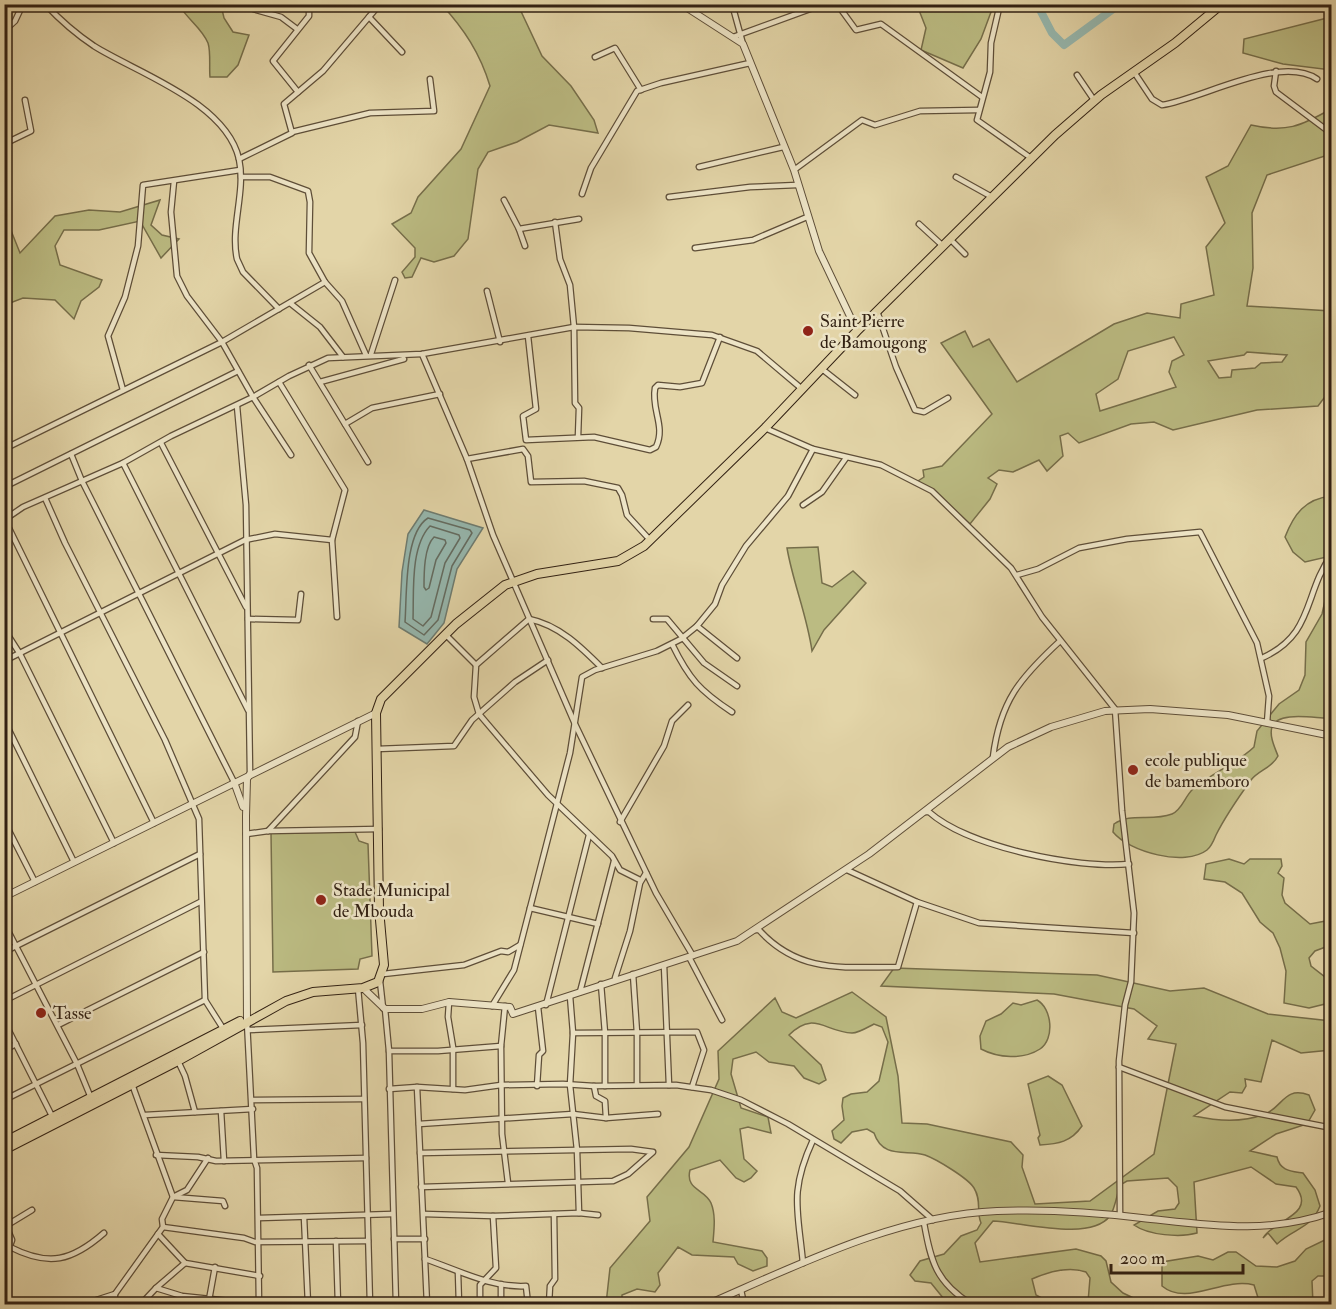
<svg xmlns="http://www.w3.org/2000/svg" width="1336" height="1309" viewBox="0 0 1336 1309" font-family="'IM FELL Double Pica',serif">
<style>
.green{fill:#bbbb82;stroke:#766e4a;stroke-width:1.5;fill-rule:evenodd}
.water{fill:#96b8af;stroke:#6e7c71;stroke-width:1.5}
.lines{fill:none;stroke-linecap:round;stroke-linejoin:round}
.shore{stroke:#646c61;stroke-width:1.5}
.river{stroke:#96b8af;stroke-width:8}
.minor-casing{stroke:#5e4e38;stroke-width:7}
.tertiary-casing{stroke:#5e4e38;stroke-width:8}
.primary-casing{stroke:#322113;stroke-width:10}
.minor{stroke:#ede4c6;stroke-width:4.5}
.tertiary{stroke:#ede4c6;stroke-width:6}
.primary{stroke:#e3d5a8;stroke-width:8}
.poi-dot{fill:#8f2418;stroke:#ede4c6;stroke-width:2}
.labels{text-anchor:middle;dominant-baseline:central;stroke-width:5;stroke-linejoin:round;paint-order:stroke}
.poi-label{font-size:18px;fill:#322113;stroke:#ede4c6;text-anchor:start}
</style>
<rect width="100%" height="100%" fill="#e3d5a8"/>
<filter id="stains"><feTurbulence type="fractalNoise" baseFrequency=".00333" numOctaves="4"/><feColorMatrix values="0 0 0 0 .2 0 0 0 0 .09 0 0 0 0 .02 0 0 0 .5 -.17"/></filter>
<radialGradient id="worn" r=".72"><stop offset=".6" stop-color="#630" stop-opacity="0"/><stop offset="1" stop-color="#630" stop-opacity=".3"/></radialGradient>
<!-- green -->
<g class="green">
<path d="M179 5H221L224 18 233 32 249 35 238 65 227 77H210C209 67 211 52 208 43 202 28 187 19 179 5Z"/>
<path d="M442 5H518L542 56 571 86 594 120 598 133 549 125 517 142 488 152 478 169 468 239 454 256 434 262 421 258 412 277 405 278 402 272 415 257V248L392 224 411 213 418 197 461 149 490 86C480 53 464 29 442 5Z"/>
<polygon points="917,5 1002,5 991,12 981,39 963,68 921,50 926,28"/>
<polygon points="1331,17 1331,70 1283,64 1243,53 1244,39"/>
<path d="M1331 109V154L1267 175 1252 213 1253 268 1247 306 1331 311V399L1324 398 1318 406 1257 410 1173 430 1154 422 1131 424 1079 443 1068 433 1060 436 1063 456 1047 471 1039 460 1013 472 999 470 988 478 997 484 990 499 970 524 939 495 918 481 924 477 923 470 942 466 992 414 941 343 965 331 973 347 989 339 1017 382 1114 324 1147 313 1180 318 1181 304 1214 295 1206 247 1225 223 1206 177 1228 166 1251 125C1286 133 1301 126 1331 109ZM1174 337 1184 355 1172 361 1169 372 1176 387 1100 411 1096 394 1118 379 1128 351ZM1247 352 1287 355 1282 362 1261 363 1255 368 1232 370 1231 377 1219 378 1208 361 1244 355Z"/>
<polygon points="160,200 151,225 162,235 179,239 161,258 140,221 99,230 64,230 55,246 60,265 102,280 99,287 81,301 74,319 55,300 23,298 5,305 4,213 20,253 55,216 89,210 120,212"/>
<path d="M1331 496V556L1305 562 1293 552 1285 537C1294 514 1305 499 1331 496Z"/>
<path d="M818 547 822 583 832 587 853 571 866 583 824 630 812 651C807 615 793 583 787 548Z"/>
<path d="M1331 574 1332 712 1327 718C1314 718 1277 711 1272 727 1269 736 1275 748 1278 756 1272 768 1259 770 1251 780 1238 798 1226 815 1216 835 1214 840 1211 847 1207 850 1185 867 1129 852 1113 832L1114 824C1131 812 1151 822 1172 814 1182 810 1185 796 1193 789 1212 773 1239 762 1254 747L1257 731 1279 704 1299 690 1305 675 1306 642 1322 614Z"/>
<polygon points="355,832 359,841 368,844 372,956 360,959 358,969 273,972 271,833"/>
<polygon points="1229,859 1244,864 1250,859 1281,859 1282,866 1278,873 1284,878 1282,895 1285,903 1310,924 1331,920 1331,945 1315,951 1309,958 1311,966 1330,981 1331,993 1325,1004 1309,1008 1284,1003 1286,971 1280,948 1273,933 1260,922 1242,893 1225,882 1204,879 1206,864"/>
<path d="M894 968 1097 975 1170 991 1204 988 1268 1014 1331 1021V1050L1301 1053 1272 1040 1261 1082 1245 1079 1246 1086 1242 1093 1230 1092 1194 1116C1218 1121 1241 1123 1265 1114 1283 1107 1284 1086 1309 1095L1315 1110 1307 1124 1276 1134 1250 1151 1277 1157C1280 1171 1291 1171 1303 1173L1315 1190 1320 1206C1311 1229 1294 1228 1277 1244L1268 1233 1263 1238C1273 1220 1317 1215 1296 1187L1276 1184 1251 1167 1194 1182 1197 1233C1180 1238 1148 1235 1134 1225L1158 1211 1175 1209 1179 1203 1177 1187 1168 1178 1127 1181 1120 1185C1117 1194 1115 1209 1110 1216 1090 1242 1021 1222 993 1221L975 1243 980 1262 1076 1249 1101 1256 1106 1261 1111 1282 1123 1293 1146 1304H1093L1088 1302 1090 1278 1086 1272C1069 1266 1048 1272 1032 1279L1036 1295 1053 1304H948L931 1283 915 1281 910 1275 920 1261 944 1254 961 1236 977 1230 981 1223C976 1211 982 1201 974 1188 968 1178 936 1159 925 1155 907 1149 883 1160 874 1133L867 1129 852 1132 841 1143 834 1139 832 1131 844 1120 842 1106 843 1098 851 1094 867 1092 879 1081 888 1042 882 1027 874 1024C868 1027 859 1033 852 1033 825 1032 814 1010 789 1035L821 1065 826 1080 819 1084 804 1078 794 1066 769 1062 756 1052 733 1059 731 1074 741 1108 768 1117 771 1133 748 1127 740 1129 744 1159 757 1171 751 1178 744 1182 736 1178 720 1160 690 1170C685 1190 705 1189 711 1203 716 1215 714 1230 713 1242L762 1251 767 1258V1266L753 1271 738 1264 734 1257 692 1255 678 1247 658 1273 660 1285 655 1292 637 1289 622 1295V1304H606L610 1268 650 1221 647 1197 689 1147 719 1079 718 1051 775 998 782 1012 796 1018 852 992 886 1017 898 1076 902 1123 927 1124 1011 1142 1023 1155 1022 1167 1035 1204 1090 1201 1154 1154 1176 1044 1148 1039 1157 1026 1134 1009 1054 994 881 986Z"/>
<path d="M1037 1000C1052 1008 1055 1039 1040 1049 1023 1060 998 1058 981 1049L980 1036 986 1021 1001 1014 1013 1003 1021 1005Z"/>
<path d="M1048 1076 1062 1085 1082 1126C1071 1142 1058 1144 1040 1145L1038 1138 1040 1135 1028 1084Z"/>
<path d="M1331 1237V1276H1318L1312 1281 1313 1304H1260L1254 1285C1222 1277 1187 1307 1162 1286V1262L1198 1256 1213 1260 1228 1252H1236L1256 1266 1277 1267 1295 1261 1306 1249Z"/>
</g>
<!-- water -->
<polygon class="water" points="424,510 483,528 457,569 444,623 427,644 399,627 402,572 408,534"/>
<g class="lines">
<!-- shore -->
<g class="shore">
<path d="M428 518 470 530 472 533 452 566 438 620 424 635 405 622C407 595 404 533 428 518Z"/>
<path d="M430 526 459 535 460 538 445 563 431 617 423 626 413 619C414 592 410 547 430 526Z"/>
<path d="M434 537 445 540 446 543 436 560 429 588 426 590 424 587C424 573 424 547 434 537Z"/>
</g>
<!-- river -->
<polyline class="river" points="1037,4 1052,33 1064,45 1120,4"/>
<defs>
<g id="minor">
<path d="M45 4C60 20 76 34 94 46 137 73 226 102 239 159 246 192 230 227 237 259L243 272 279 309"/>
<polyline points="732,4 743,44"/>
<polyline points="837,4 856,30 881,24 982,97"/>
<polyline points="1000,4 991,43 990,72 977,120 1031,158"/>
<polyline points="253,9 281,17 297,29"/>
<polyline points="369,17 402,52"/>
<polyline points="4,31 15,21 23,4"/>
<polyline points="733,37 824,4"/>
<polyline points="595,57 615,48 641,90"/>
<polyline points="1276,71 1274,86 1276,92 1332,134"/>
<path d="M1134 72 1152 99 1162 105C1202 99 1280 54 1317 79"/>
<polyline points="1077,75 1094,100"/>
<polyline points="298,92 273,61 309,16 309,10 301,4"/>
<polyline points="292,132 370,113 434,111 430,79"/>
<polyline points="4,144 31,131 25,100"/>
<polyline points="239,159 292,133 284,104 323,71 380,4"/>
<polyline points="699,167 783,147"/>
<polyline points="794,170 862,120 875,125 920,111 978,110"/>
<polyline points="241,177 270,177 308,191 310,202 309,253 325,282 342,301 366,355"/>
<polyline points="956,177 992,197"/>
<polyline points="582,194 591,168 637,91 661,83 750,63"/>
<polyline points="669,197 750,187 797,185"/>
<polyline points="504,200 519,229 579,219"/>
<polyline points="555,222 560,259 570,285 574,327 575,403 579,408 578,437"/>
<polyline points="919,224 943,246"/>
<polyline points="519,229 525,246"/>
<polyline points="950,239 965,254"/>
<polyline points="695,248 753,240 807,217"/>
<polyline points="487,291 500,342"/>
<polyline points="290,303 320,327 343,357"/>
<polyline points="877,311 896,367 915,410 924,412 948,398"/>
<path d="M528 336 536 409 523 416 526 440 594 437 650 450 656 447C666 426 651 410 655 388L658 385 680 387 702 383 720 337"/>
<polyline points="371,354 395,280"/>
<polyline points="422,354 467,459 493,535 575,724 656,893 693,956"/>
<polyline points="309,365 368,462"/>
<polyline points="822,369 855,395"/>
<polyline points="279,382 345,490 332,540 337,617"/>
<polyline points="320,382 404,359"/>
<polyline points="123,390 108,336 125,297 138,246 143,185 240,170"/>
<polyline points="237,406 246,505 250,773"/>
<polyline points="345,424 372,408 440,394"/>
<polyline points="765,428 813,449 881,465 932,491 1011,568 1042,617 1115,709 1122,811 1134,913 1131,982 1125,1005 1119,1061 1120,1215"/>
<polyline points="161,443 246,607"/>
<polyline points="4,449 222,342 325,282"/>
<polyline points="71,454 82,481 234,782"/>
<polyline points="291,455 253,397 289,376 328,358 422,354 574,327 629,328 712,335 757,351 802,389"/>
<polyline points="467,459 523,449 528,456 531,482 584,481 618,488 622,495 627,515 650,540"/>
<polyline points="123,463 248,710"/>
<polyline points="4,487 238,371"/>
<polyline points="45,498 65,543 165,740 199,819 205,1000 224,1030"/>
<polyline points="803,505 822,492 846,458"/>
<polyline points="4,518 154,823"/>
<polyline points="4,520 23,507 123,463 171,436 253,397 222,342 187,296 177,276 171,212 174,181"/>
<polyline points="1017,575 1038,569 1079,548 1127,539 1200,532 1257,643 1269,696 1267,723"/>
<polyline points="248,619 298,620 301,594"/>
<polyline points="653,619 667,619 704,663 737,686"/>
<polyline points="697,626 737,658"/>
<polyline points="4,629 20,654 114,843"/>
<polyline points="446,635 476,665"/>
<path d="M672 644C689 679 700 691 732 712"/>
<path d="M1262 658C1315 634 1303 594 1332 554"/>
<polyline points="4,661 245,540 275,534 332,540"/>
<path d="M602 668C581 647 559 625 529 619L476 665 474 697 479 714 548 795 612 856 620 870 640 880"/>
<polyline points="4,720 74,862"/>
<polyline points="377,749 454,746 472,720 515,682 548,660"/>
<path d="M993 757C1000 701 1020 678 1060 641"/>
<path d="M924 812H929C968 847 1077 869 1129 864"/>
<polyline points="4,821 35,882"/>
<polyline points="620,822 664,746 672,721 688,705"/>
<polyline points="268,831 355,737 358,721"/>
<polyline points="246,834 268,831 379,829"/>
<polyline points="847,870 917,902 979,923 1134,933"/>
<polyline points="530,908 598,924"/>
<polyline points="4,923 77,1064 91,1098"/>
<path d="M755 930H759C799 974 844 967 898 967L917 902"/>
<polyline points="4,952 200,854"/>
<polyline points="689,957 722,1020"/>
<polyline points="664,965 669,1085"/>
<polyline points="383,974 464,965 501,951 508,952 520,945"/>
<polyline points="633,974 637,1033 637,1085"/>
<polyline points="615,978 630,931 640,883 646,873"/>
<polyline points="380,981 383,1008"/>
<polyline points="601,984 605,1033 605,1086"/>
<polyline points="358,988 363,1043 370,1304"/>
<polyline points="580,992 614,861"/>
<polyline points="570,996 573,1033 570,1085 577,1150 579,1213"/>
<polyline points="4,1001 200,902"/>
<polyline points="449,1002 448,1017 453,1047 453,1089"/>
<polyline points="546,1005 589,835"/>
<polyline points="492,1006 514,970 570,753 582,677 595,670 657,651 681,639 697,626 715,604 722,585 746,546 788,496 813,449"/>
<polyline points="505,1006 501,1046 502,1134 508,1183"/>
<polyline points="385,1009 389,1051 396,1304"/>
<polyline points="4,1021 53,1118"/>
<polyline points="247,1022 254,1159 257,1168 259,1304"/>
<polyline points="58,1025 204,952"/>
<polyline points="248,1030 362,1025"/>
<polyline points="573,1033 697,1032 704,1050 692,1087"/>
<polyline points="4,1050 16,1044"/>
<polyline points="389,1051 438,1051 501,1046"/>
<polyline points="178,1061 185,1076 195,1112"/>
<polyline points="1119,1067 1225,1107 1332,1128"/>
<polyline points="132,1084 173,1197 223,1201 225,1206"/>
<polyline points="537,1086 539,1055 543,1051 538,1007"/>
<polyline points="594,1086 596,1096 605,1101 606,1118"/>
<polyline points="417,1087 427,1304"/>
<polyline points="389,1089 417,1087 465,1090 501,1085 563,1084 594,1086 676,1085 711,1090 741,1100 788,1124 900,1191 933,1220"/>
<polyline points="4,1100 205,1000"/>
<polyline points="252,1100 364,1099"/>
<polyline points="221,1111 224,1161"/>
<polyline points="145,1115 253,1109"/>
<polyline points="419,1124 573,1114 606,1118 658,1114"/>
<polyline points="420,1153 631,1149 653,1152 628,1174 613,1181 421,1187"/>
<polyline points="156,1155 198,1157 216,1161 366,1158"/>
<polyline points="424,1214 493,1216 579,1213 598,1215"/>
<polyline points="304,1217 308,1304"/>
<polyline points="259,1218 393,1214"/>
<path d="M924 1223C931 1262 936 1282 971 1304"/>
<polyline points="4,1227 32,1210"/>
<polyline points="163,1227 244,1238 255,1242 368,1241"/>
<polyline points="158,1234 185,1263 260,1276"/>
<polyline points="394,1239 425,1239"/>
<polyline points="336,1241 338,1304"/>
<path d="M10 1247C49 1267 72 1261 104 1233"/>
<path d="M425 1259C458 1270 491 1288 526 1286L528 1304"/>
<polyline points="4,1263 12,1240 6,1226"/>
<path d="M803 1263C798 1210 789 1192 813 1140"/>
<polyline points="458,1272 459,1304"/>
<polyline points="501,1284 501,1304"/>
<polyline points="156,1288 185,1263"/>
<polyline points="741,1290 744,1304"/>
<polyline points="209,1300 215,1267"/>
<polyline points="84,1304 115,1294"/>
<polyline points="114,1304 115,1294 163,1227 162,1219 173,1197 187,1190 208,1158"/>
<polyline points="141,1304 156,1288 182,1296 258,1304"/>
<polyline points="480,1304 480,1285 496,1268 493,1216"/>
<polyline points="549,1304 550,1286 555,1279 554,1214"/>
</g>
<g id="tertiary">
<polyline points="681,4 743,44 794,170 819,251 857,331"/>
<polyline points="234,782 243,807"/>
<polyline points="4,897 376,713"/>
<polyline points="363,988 385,1009 422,1009 449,1002 510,1007 513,1014 737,941 869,854 1008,747 1051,727 1105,711 1150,709 1228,715 1332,736"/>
<polyline points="247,1022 246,816 247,779 250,774"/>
<path d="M708 1304C798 1265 897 1215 997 1211 1046 1209 1094 1212 1142 1218 1209 1225 1267 1235 1332 1212"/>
</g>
<g id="primary">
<polyline points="4,1142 240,1021"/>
<polyline points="4,1150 178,1061 286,1001 313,992 363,988 378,982 384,965 379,909 376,713 381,699 456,624 505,585 537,574 618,561 644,546 765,428 857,331 1055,135 1101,95 1175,43 1222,4"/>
</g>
</defs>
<!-- minor casing -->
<use href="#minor" class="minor-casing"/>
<!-- tertiary casing -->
<use href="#tertiary" class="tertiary-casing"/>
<!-- primary casing -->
<use href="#primary" class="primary-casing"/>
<!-- minor -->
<use href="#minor" class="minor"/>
<!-- tertiary -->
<use href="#tertiary" class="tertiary"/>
<!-- primary -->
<use href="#primary" class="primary"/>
</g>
<!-- markers -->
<g class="poi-dot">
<circle cx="808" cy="331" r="6"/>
<circle cx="1133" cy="770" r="6"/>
<circle cx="321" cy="900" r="6"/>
<circle cx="41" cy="1013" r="6"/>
</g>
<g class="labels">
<!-- poi labels -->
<g class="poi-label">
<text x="820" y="321">Saint Pierre<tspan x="820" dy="21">de Bamougong</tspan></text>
<text x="1145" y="760">ecole publique<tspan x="1145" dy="21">de bamemboro</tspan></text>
<text x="333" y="890">Stade Municipal<tspan x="333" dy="21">de Mbouda</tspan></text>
<text x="53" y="1013">Tasse</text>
</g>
</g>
<!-- margin -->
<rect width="1336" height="1309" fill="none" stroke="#e3d5a8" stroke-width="24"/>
<rect x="6" y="6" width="1324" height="1297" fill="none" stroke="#322113" stroke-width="3"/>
<rect x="12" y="12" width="1312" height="1285" fill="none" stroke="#322113" stroke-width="1.5"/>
<!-- scale -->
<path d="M1111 1264v9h132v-9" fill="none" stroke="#322113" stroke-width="3"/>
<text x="1120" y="1264" font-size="18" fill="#322113" stroke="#ede4c6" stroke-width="4.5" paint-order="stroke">200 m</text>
<rect width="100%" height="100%" filter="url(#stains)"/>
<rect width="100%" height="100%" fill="url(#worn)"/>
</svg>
